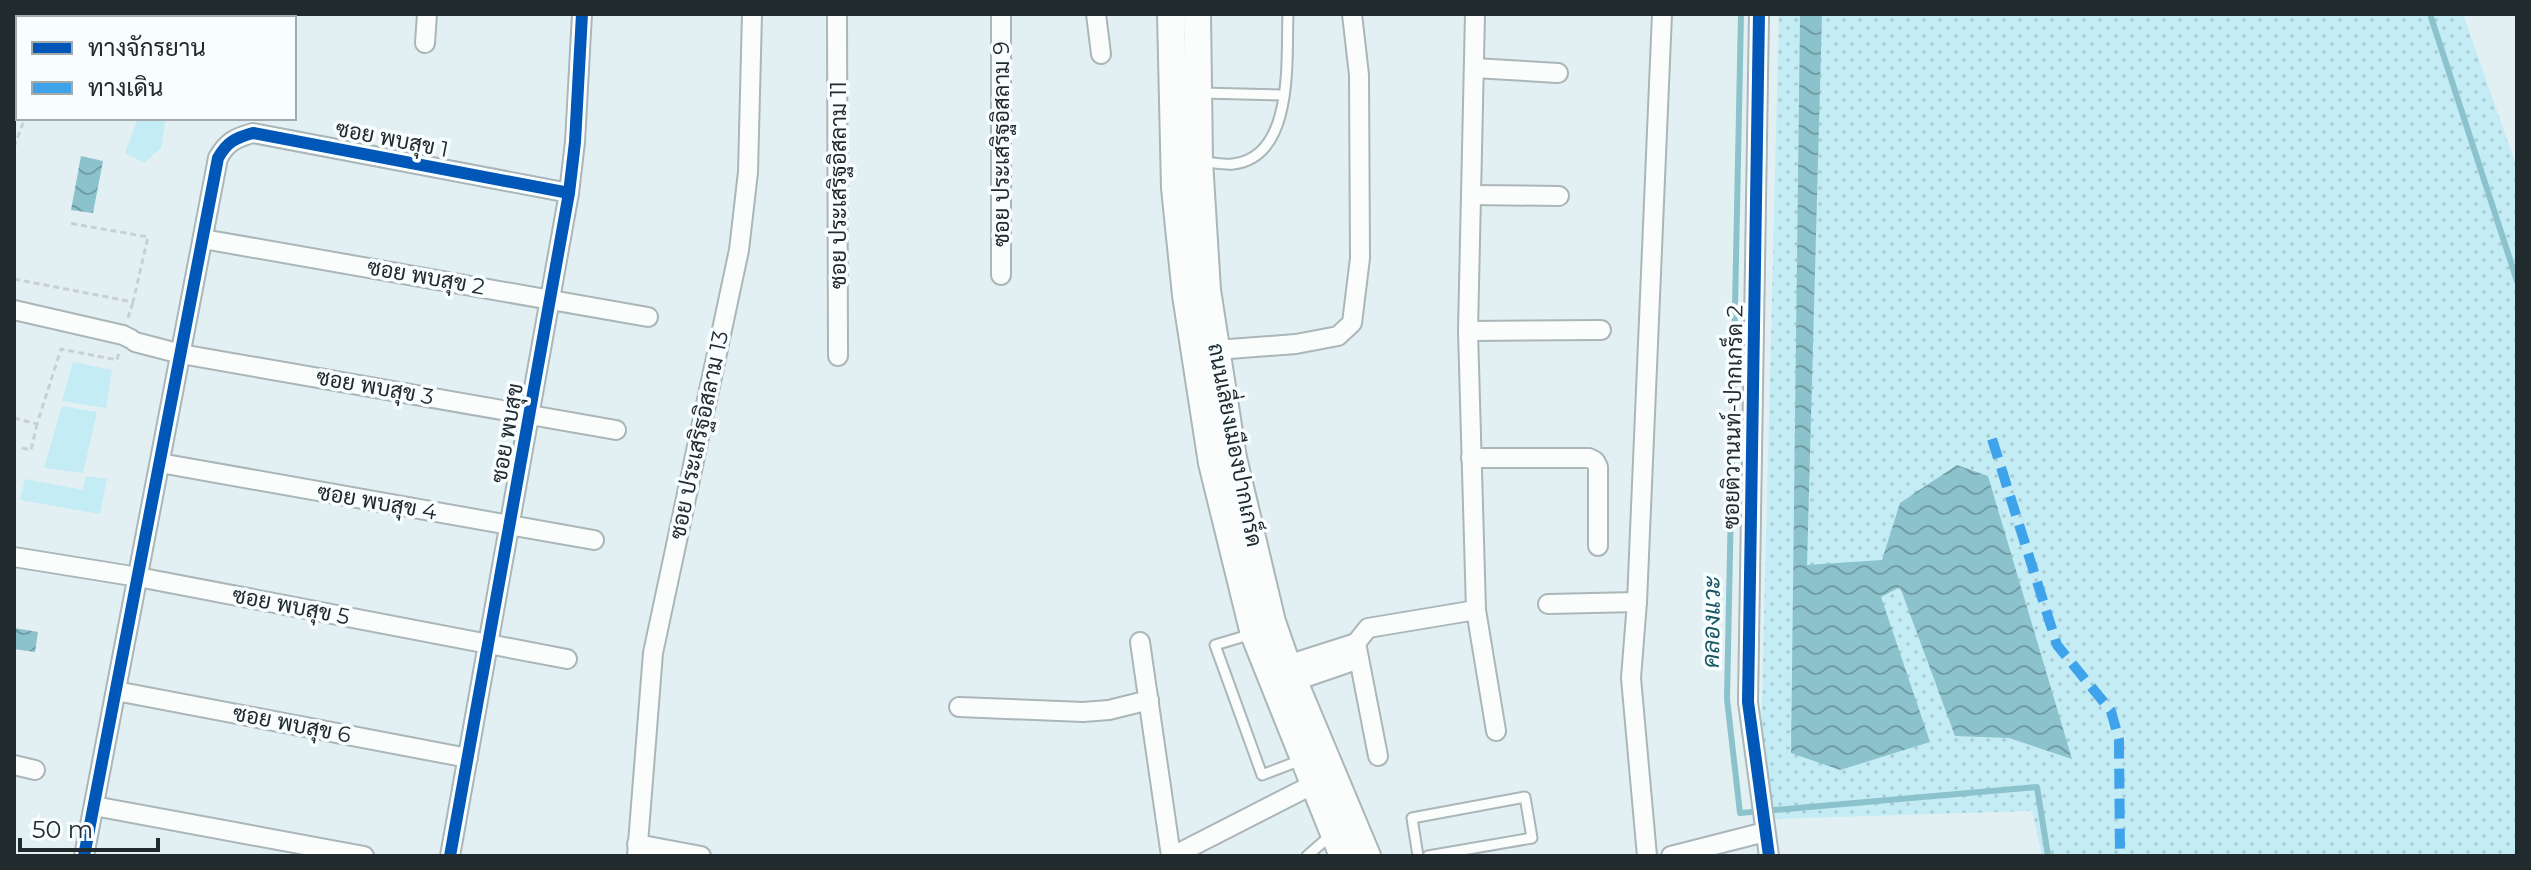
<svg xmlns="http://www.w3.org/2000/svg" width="2531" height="870" viewBox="0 0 2531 870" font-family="Montserrat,Sarabun,sans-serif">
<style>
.grass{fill:url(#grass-dots)}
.park{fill:#c4ecf4}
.water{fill:url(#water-waves)}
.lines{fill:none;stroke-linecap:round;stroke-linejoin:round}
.stream{stroke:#8bc2cc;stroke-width:6}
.service-casing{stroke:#aab6b8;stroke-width:13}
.minor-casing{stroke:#aab6b8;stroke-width:22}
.secondary-casing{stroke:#aab6b8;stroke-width:30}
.path{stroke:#cad0d2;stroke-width:3;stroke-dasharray:6 4;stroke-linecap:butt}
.service{stroke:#fbfdfd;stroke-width:9}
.minor{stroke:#fbfdfd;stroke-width:18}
.secondary{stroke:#fbfdfd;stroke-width:26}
.quiet{stroke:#3ea3eb;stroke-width:10;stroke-dasharray:20 10;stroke-linecap:butt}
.cycleway-casing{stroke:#f8feff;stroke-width:17}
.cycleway{stroke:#0057b8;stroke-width:12}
.labels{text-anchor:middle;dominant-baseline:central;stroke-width:7;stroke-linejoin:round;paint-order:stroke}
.street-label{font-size:22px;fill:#212b2d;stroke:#f8feff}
.water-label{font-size:24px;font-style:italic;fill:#1b5962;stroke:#f8feff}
</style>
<defs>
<pattern id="grass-dots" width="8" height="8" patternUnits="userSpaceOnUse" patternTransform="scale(2)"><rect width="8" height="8" fill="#c4ecf4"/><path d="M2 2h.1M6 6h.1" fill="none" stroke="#a8cbd2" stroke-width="1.8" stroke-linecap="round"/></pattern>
<pattern id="water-waves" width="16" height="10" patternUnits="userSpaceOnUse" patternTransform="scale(2)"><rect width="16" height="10" fill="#8bc2cc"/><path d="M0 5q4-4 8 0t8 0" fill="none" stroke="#719ea6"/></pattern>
</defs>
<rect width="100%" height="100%" fill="#e2f0f3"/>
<!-- grass -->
<polygon class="grass" points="1779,14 2463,14 2517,168 2517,856 2042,856 2032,811 1768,819 1761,740"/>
<!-- park -->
<g class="park">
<polygon points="138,118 166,118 161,148 144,163 125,153"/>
<polygon points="73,362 112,370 106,408 62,401"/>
<polygon points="62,406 97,412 83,473 44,468"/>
<polygon points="86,476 107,479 100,514 20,500 25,479 83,490"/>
</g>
<!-- water -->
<g class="water">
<polygon points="1800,14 1822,14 1807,565 1882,560 1900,503 1957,465 1988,476 2072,759 2009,738 1955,736 1900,587 1881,597 1930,742 1840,770 1791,753"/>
<polygon points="81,156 103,161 93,213 71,210"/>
<polygon points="14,628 38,632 35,652 14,649"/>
</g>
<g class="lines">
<!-- stream -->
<g class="stream">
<polyline points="1741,14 1727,699 1740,813 2037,787 2048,856"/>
<polyline points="2430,14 2517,281"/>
</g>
<defs>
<g id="service">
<polyline points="1202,93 1284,95"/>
<path d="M1202 162C1212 162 1223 165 1233 164 1295 157 1286 58 1288 14"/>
<polyline points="1252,634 1215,645 1262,775 1301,760"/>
<polyline points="1307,856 1331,835"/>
<polyline points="1418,856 1412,818 1525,797 1532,838 1428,856"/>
</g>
<g id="minor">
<polyline points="837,14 838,356"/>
<polyline points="1096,14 1101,54"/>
<polyline points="1475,14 1468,331 1476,610 1496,731"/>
<polyline points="1759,14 1748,702 1769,856"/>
<polyline points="425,43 427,14"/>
<polyline points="1474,68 1558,73"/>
<polyline points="14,71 18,60"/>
<polyline points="1471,195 1559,196"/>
<polyline points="203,239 648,317"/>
<polyline points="1001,275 1001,14"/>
<polyline points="14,310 123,335 131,339"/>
<polyline points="1468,331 1601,330"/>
<polyline points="135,342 181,354 616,430"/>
<polyline points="1216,350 1296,344 1338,336 1352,323 1360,258 1359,75 1352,14"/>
<polyline points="1471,458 1589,458 1595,461 1598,467 1598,546"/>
<polyline points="160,463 594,540"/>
<polyline points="14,557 138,577 567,659"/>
<polyline points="1548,604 1637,602"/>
<polyline points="1140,642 1171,856"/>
<polyline points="1287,665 1356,643"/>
<polyline points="1295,681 1359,659"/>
<polyline points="116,691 468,758"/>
<polyline points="959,707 1083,712 1109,710 1149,700"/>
<polyline points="1378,756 1356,643 1368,628 1476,610"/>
<polyline points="14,765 35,770"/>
<polyline points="94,806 364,856"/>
<polyline points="637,844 701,856"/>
<path d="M84 856 218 158C227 142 235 138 253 133L569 193"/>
<polyline points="450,856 569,193 575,142 582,14"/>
<polyline points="637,856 653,653 739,250 748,172 752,14"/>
<polyline points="1173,856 1314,784"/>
<polyline points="1647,856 1631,678 1637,602 1662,14"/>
<polyline points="1671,856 1765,832"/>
</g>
<g id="secondary">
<polyline points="1171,14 1175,188 1186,295 1212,463 1254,634 1343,856"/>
<polyline points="1197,14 1199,161 1207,290 1233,458 1272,622 1287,665 1367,856"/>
</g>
</defs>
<!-- service casing -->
<use href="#service" class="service-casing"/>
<!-- minor casing -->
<use href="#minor" class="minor-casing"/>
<!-- secondary casing -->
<use href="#secondary" class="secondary-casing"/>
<!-- path -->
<g class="path">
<polyline points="69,18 71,16 78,18"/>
<polyline points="14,147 25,118"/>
<polyline points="14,279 133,302 148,237 69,223"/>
<polyline points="128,318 133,302"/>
<polyline points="14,418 37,424 61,349 117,360 119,352"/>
<polyline points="22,448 31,450 37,424"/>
</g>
<!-- service -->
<use href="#service" class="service"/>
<!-- minor -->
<use href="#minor" class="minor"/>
<!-- secondary -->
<use href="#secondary" class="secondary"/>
<!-- quiet -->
<polyline class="quiet" points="1992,439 2057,645 2111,711 2119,740 2120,856"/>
<defs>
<g id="cycleway">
<polyline points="1759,14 1748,702 1769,856"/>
<path d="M84 856 218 158C227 142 235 138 253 133L569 193"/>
<polyline points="450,856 569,193 575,142 582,14"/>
</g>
</defs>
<!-- cycleway casing -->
<use href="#cycleway" class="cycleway-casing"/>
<!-- cycleway -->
<use href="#cycleway" class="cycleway"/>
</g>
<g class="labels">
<!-- street labels -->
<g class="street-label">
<text transform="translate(392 139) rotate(11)">ซอย พบสุข 1</text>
<text transform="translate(1001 144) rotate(-90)">ซอย ประเสริฐอิสลาม 9</text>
<text transform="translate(838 185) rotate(-90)">ซอย ประเสริฐอิสลาม 11</text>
<text transform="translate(426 277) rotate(10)">ซอย พบสุข 2</text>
<text transform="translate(375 387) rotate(10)">ซอย พบสุข 3</text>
<text transform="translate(1733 417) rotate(-89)">ซอยติวานนท์-ปากเกร็ด 2</text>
<text transform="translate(507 433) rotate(-80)">ซอย พบสุข</text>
<text transform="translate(699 435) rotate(-78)">ซอย ประเสริฐอิสลาม 13</text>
<text transform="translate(1235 445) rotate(79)">ถนนเลี่ยงเมืองปากเกร็ด</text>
<text transform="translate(377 502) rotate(10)">ซอย พบสุข 4</text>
<text transform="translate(291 606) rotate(11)">ซอย พบสุข 5</text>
<text transform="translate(292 724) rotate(11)">ซอย พบสุข 6</text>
</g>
<!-- water labels -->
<g class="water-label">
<text transform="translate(1711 622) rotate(-89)">คลองแวะ</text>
</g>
</g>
<!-- border -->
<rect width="2531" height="870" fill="none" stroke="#212b2d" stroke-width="32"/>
<!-- legend -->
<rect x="16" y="16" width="280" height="104" fill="#f8feff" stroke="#a2aaab" stroke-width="2"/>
<rect x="32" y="42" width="40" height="12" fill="#0057b8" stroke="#a2aaab" stroke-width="2"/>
<text x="88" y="56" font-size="24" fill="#212b2d">ทางจักรยาน</text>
<rect x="32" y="82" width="40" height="12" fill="#3ea3eb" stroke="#a2aaab" stroke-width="2"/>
<text x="88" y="96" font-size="24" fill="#212b2d">ทางเดิน</text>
<!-- scale -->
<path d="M20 838v12h138v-12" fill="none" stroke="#212b2d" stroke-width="4"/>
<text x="32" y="838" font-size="24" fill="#212b2d" stroke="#f8feff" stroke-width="6" paint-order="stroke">50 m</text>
</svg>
